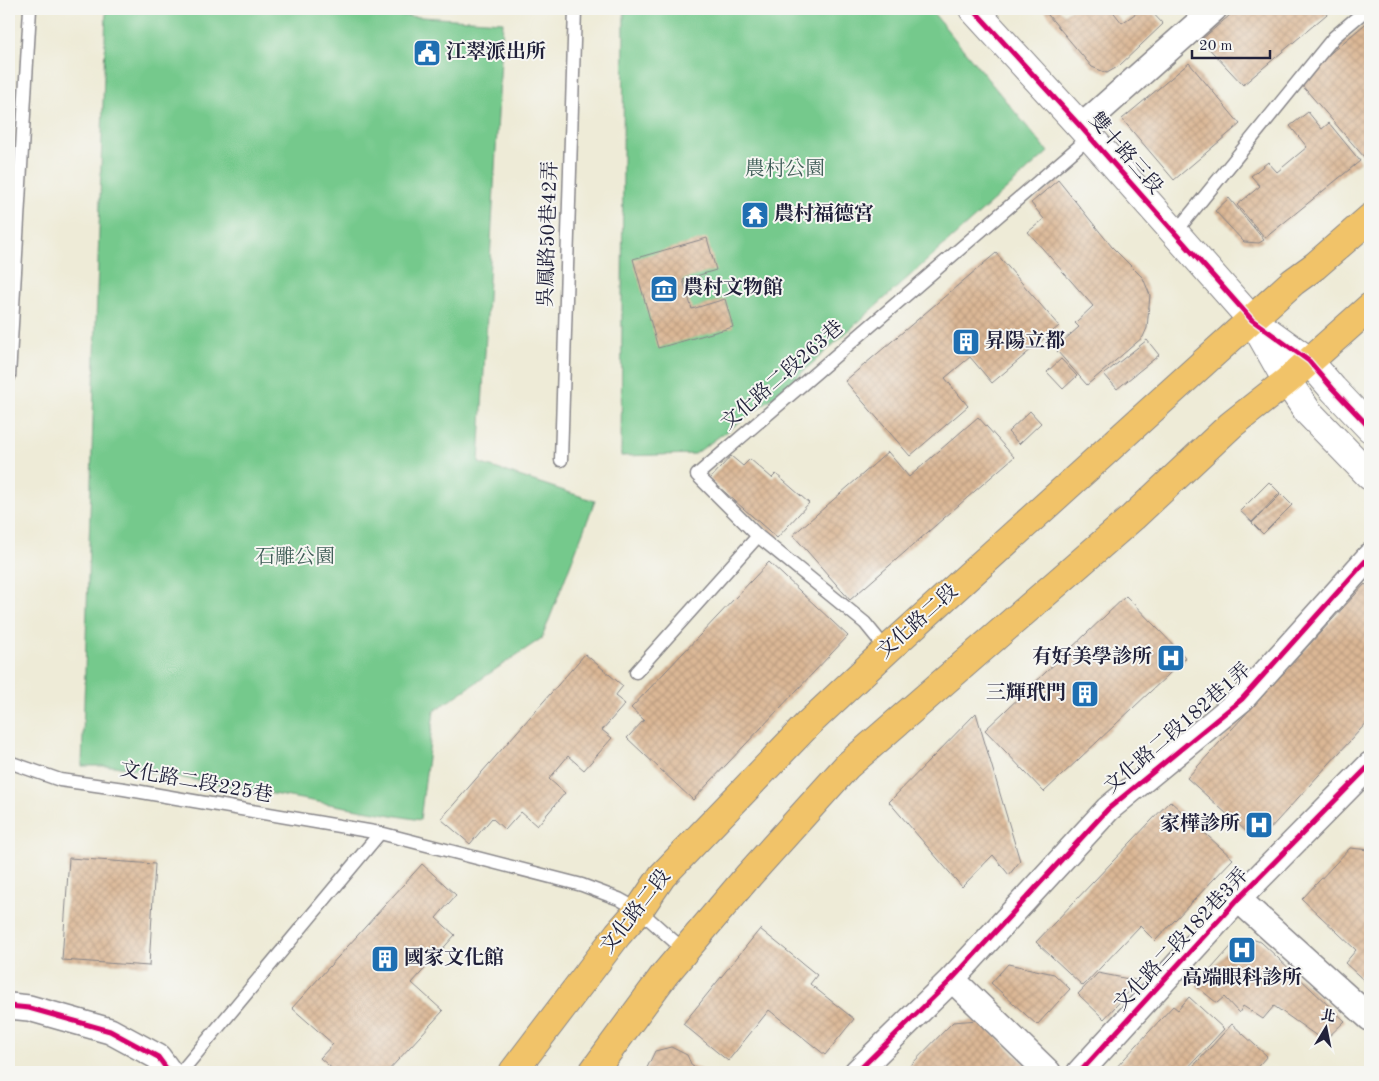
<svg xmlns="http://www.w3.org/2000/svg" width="1379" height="1081" viewBox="0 0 1379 1081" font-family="'Old Standard TT','Noto Serif TC',serif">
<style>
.park{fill:#75c98c;stroke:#4c7664}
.building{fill:url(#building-cross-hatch)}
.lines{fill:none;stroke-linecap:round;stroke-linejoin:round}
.service-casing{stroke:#888689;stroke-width:15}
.minor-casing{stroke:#888689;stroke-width:28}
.tertiary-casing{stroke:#888689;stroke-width:30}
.primary-casing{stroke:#888689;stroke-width:30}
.service{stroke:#fff;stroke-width:12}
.minor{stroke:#fff;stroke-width:25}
.tertiary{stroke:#fff;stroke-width:28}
.primary{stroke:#f1c369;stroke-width:28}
.cycleway-casing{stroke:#f6f6f2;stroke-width:8}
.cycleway{stroke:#d6006c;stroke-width:5}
.labels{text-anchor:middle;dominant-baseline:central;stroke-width:4;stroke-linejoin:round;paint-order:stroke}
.poi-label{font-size:20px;font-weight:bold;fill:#22223b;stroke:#f6f6f2;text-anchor:start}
.street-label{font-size:20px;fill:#22223b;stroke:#f6f6f2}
.park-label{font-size:20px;fill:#3f5c57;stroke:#f6f6f2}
</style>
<defs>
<pattern id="building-cross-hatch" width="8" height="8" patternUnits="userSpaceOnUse" patternTransform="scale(1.25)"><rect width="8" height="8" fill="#dbb795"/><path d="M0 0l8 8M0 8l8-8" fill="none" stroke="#bc9d81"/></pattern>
</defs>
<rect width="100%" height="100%" fill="#f6f6f2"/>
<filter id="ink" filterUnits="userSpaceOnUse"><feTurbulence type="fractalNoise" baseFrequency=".02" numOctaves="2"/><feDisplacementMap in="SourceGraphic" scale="10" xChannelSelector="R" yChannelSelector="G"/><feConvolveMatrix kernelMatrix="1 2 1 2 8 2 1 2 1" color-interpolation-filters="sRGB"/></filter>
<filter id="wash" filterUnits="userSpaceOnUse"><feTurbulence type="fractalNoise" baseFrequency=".0096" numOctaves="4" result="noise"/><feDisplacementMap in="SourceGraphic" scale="20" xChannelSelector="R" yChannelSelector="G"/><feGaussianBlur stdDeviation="1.12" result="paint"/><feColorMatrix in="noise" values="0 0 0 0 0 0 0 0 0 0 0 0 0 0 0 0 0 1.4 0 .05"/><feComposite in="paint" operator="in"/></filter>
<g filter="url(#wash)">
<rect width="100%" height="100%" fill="#eeebd7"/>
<!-- park -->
<g class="park">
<polygon points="106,9 292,9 503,22 479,463 595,501 542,638 434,711 420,820 114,766 82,766"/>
<polygon points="657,9 930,9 1048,152 778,394 695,454 621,456 624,10"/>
</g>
<g id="blocks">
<!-- building -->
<g class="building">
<polygon points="1043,9 1059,9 1064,14 1071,9 1111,9 1122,23 1142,9 1149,9 1163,24 1119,66 1107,73 1092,67"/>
<polygon points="1237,9 1333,9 1243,85 1201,40"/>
<polygon points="1370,20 1370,152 1364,157 1300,83 1316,69 1314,67"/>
<polygon points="1189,63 1240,124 1174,180 1122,119"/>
<polygon points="1308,112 1322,129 1329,123 1360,161 1265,238 1237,205 1260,186 1251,176 1268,162 1277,172 1307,147 1290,126"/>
<polygon points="1058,180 1112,247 1143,278 1150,295 1147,328 1143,337 1087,385 1057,351 1064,345 1062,342 1079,327 1075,323 1093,306 1028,232 1044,219 1031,203"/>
<polygon points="1229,198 1264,240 1259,243 1244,242 1215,211"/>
<polygon points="707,238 716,270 683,280 692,309 725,299 733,327 658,348 633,259"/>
<polygon points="996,253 1059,326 992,383 970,357 945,378 968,406 910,456 845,381"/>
<polygon points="1147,340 1159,355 1117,389 1104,374"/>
<polygon points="1061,359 1077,376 1063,389 1047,372"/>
<polygon points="1030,411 1041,423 1019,444 1008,432"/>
<polygon points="978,417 1014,457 850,600 793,535 888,452 909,477"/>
<polygon points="731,456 743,466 750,459 772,478 776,474 809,503 777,538 710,479"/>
<polygon points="1269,482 1280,493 1252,522 1240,511"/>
<polygon points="1281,494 1292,505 1263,534 1252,523"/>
<polygon points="769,562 848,636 693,800 627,738 644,720 631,708"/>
<polygon points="1365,584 1370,589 1370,719 1267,832 1249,834 1187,778"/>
<polygon points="1126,596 1186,658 1044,792 985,730"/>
<polygon points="585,654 623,686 615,696 625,704 602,730 612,738 584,770 568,756 549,779 565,793 537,826 521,812 505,830 492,818 470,844 441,819"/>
<polygon points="976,713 1020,861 1009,875 993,855 962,887 889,802"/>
<polygon points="1170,801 1233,859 1155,941 1140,926 1083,986 1036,942"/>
<polygon points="1350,848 1370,850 1370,986 1345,963 1356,950 1302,899"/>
<polygon points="69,858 155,864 149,966 62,960"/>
<polygon points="422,864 456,895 436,918 455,935 412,983 443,1011 387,1072 336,1072 320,1058 333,1044 292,1008"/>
<polygon points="760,929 817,975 810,984 854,1019 825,1055 769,1010 728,1061 683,1024"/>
<polygon points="1248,938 1261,942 1345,1021 1324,1041 1274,1006 1263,1019 1243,1006 1239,1013 1224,997 1217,1003 1196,986 1236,941"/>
<polygon points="1008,964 1054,974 1070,989 1037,1025 991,983"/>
<polygon points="1098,973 1139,981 1104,1019 1078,994"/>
<polygon points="1189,997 1224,1029 1184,1072 1112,1072 1173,1006 1178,1010"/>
<polygon points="978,1020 1028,1067 1027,1072 904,1072 953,1022"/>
<polygon points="1232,1024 1267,1056 1253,1072 1188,1072"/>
<polygon points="671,1047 687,1055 692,1066 708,1072 645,1072 655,1051"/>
</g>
</g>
</g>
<g filter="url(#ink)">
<use href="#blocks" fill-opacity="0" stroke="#888689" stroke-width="1"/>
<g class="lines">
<defs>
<g id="service">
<polyline points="1175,233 1334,37 1367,9"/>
<polyline points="9,377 30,9"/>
<polyline points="561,460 575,9"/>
<polyline points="887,650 865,623 758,536 697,475 1090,137"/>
<polyline points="636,672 758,536"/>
<polyline points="9,762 60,780 124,789 380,833 582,885 619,899 639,910 685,951"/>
<polyline points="181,1072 380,833"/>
</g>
<g id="minor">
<polyline points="1081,127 1214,9"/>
<polyline points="1238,899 1370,1018"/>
<polyline points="952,979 1048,1072"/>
<polyline points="9,1006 29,1008 110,1031 158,1057 169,1072"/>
<polyline points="857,1072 952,979 1108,809 1242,699 1370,556"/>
<polyline points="1080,1072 1238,899 1370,765"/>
</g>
<g id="tertiary">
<polyline points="973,9 1081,127 1252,320 1309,361 1333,389 1370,428"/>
<polyline points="1257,328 1287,381 1308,412 1370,476"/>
</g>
<g id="primary">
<polyline points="513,1072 618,934 639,910 662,876 808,724 887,650 1212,355 1293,282 1315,266 1370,218"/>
<polyline points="593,1072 665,974 749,875 847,766 1133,517 1231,425 1287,381 1370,307"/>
</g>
</defs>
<!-- service casing -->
<use href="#service" class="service-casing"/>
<!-- minor casing -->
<use href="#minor" class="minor-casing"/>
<!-- tertiary casing -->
<use href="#tertiary" class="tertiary-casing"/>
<!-- primary casing -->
<use href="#primary" class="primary-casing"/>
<!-- service -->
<use href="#service" class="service"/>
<!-- minor -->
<use href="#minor" class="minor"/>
<!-- tertiary -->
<use href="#tertiary" class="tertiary"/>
<!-- primary -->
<use href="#primary" class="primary"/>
<defs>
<g id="cycleway">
<polyline points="973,9 1081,127 1252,320 1309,361 1333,389 1370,428"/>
<polyline points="9,1006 29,1008 110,1031 158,1057 169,1072"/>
<polyline points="857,1072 952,979 1108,809 1242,699 1370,556"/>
<polyline points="1080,1072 1238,899 1370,765"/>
</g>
</defs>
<!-- cycleway casing -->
<use href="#cycleway" class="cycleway-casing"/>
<!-- cycleway -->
<use href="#cycleway" class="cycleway"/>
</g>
</g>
<!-- icons -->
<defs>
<symbol id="civic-square" viewBox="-11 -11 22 22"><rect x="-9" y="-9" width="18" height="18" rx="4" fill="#1f6fb2" stroke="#f6f6f2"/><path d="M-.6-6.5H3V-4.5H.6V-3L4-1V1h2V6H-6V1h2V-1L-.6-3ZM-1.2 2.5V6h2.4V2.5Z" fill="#fff"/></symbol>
<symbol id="temple-square" viewBox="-11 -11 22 22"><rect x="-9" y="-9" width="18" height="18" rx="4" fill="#1f6fb2" stroke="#f6f6f2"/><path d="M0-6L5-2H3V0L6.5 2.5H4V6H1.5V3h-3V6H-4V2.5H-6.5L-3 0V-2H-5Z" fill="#fff"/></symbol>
<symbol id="museum-square" viewBox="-11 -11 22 22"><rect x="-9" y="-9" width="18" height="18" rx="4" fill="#1f6fb2" stroke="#f6f6f2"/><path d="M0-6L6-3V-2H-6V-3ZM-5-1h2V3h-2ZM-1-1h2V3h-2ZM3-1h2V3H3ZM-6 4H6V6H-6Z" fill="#fff"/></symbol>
<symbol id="building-square" viewBox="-11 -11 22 22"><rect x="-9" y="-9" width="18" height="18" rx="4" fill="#1f6fb2" stroke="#f6f6f2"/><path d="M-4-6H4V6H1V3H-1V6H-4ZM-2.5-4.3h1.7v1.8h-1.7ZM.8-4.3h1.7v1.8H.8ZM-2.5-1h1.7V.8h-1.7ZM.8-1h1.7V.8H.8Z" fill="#fff"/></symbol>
<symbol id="hospital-square" viewBox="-11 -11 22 22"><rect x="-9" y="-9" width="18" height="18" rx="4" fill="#1f6fb2" stroke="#f6f6f2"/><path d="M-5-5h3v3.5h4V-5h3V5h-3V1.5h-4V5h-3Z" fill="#fff"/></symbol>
</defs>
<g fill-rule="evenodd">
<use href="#civic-square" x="411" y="37" width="32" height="32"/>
<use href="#temple-square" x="739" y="199" width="32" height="32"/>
<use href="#museum-square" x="648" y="273" width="32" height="32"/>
<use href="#building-square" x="950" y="326" width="32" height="32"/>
<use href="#hospital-square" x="1155" y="642" width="32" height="32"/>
<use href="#building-square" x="1069" y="678" width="32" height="32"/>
<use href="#hospital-square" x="1243" y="809" width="32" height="32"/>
<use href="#hospital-square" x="1226" y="934" width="32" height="32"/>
<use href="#building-square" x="369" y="943" width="32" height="32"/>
</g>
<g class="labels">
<!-- poi labels -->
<g class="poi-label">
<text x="446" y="53">江翠派出所</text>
<text x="774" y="215">農村福德宮</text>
<text x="683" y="289">農村文物館</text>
<text x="985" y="342">昇陽立都</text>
<text x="1152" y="658" text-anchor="end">有好美學診所</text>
<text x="1066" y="694" text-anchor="end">三輝玳門</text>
<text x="1240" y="825" text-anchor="end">家樺診所</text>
<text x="404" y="959">國家文化館</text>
<text x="1242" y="979" text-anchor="middle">高端眼科診所</text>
</g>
<!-- street labels -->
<g class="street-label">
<text transform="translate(1125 154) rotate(49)">雙十路三段</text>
<text transform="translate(549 234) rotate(-88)">吳鳳路50巷42弄</text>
<text transform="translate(783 376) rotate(-41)">文化路二段263巷</text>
<text transform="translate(918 622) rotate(-42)">文化路二段</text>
<text transform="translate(1178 729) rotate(-41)">文化路二段182巷1弄</text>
<text transform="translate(196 783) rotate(10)">文化路二段225巷</text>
<text transform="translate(636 912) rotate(-52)">文化路二段</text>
<text transform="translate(1182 940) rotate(-47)">文化路二段182巷3弄</text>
</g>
<!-- park labels -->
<g class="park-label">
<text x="785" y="170">農村公園</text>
<text x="295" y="558">石雕公園</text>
</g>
</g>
<!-- margin -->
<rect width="1379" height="1081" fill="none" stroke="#f6f6f2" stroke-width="30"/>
<!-- north arrow -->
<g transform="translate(1326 1028) rotate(10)" stroke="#f6f6f2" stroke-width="4" paint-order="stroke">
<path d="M0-4L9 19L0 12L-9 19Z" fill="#22223b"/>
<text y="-8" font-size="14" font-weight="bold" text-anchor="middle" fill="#22223b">北</text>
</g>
<!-- scale -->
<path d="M1192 50v8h78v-8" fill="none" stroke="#22223b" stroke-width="2.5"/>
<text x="1199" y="50" font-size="15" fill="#22223b" stroke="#f6f6f2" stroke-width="4" paint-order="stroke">20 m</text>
</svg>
